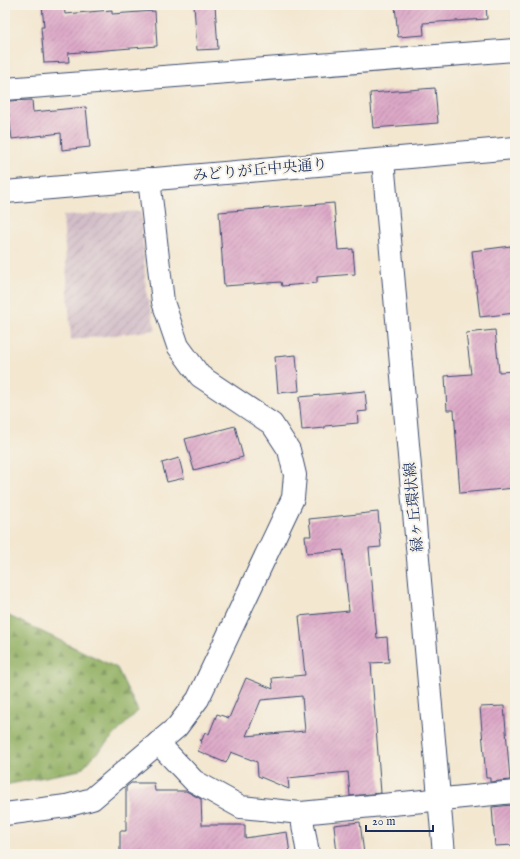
<svg xmlns="http://www.w3.org/2000/svg" width="520" height="859" viewBox="0 0 520 859" font-family="'IM FELL English','Noto Serif JP',serif">
<style>
.industrial{fill:url(#industrial-furrows)}
.forest{fill:url(#forest-firs);stroke:#567060}
.building{fill:url(#building-hatch);fill-rule:evenodd}
.lines{fill:none;stroke-linecap:round;stroke-linejoin:round}
.street-casing{stroke:#3b4b6f;stroke-width:24}
.secondary-casing{stroke:#3b4b6f;stroke-width:24}
.street{stroke:#fff;stroke-width:22}
.secondary{stroke:#fff;stroke-width:22}
.labels{text-anchor:middle;dominant-baseline:central;stroke-width:4;stroke-linejoin:round;paint-order:stroke}
.street-label{font-size:15px;fill:#1b2f5e;stroke:#f7f3e8}
</style>
<defs>
<pattern id="industrial-furrows" width="10" height="10" patternUnits="userSpaceOnUse"><rect width="10" height="10" fill="#d2bdc8"/><path d="M-1 1l2-2M0 10L10 0M9 11l2-2" fill="none" stroke="#aa9aa6"/></pattern>
<pattern id="forest-firs" width="22" height="20" patternUnits="userSpaceOnUse"><rect width="22" height="20" fill="#92b063"/><path d="M5 1l3.5 6h-7zM16 11l3.5 6h-7z" fill="#769055"/></pattern>
<pattern id="building-hatch" width="6" height="6" patternUnits="userSpaceOnUse"><rect width="6" height="6" fill="#dda8c7"/><path d="M-1 1l2-2M0 6l6-6M5 7l2-2" fill="none" stroke="#b289a5"/></pattern>
</defs>
<rect width="100%" height="100%" fill="#f7f3e8"/>
<filter id="ink" filterUnits="userSpaceOnUse"><feTurbulence type="fractalNoise" baseFrequency=".025" numOctaves="2"/><feDisplacementMap in="SourceGraphic" scale="8" xChannelSelector="R" yChannelSelector="G"/><feConvolveMatrix kernelMatrix="1 2 1 2 8 2 1 2 1" color-interpolation-filters="sRGB"/></filter>
<filter id="wash" filterUnits="userSpaceOnUse"><feTurbulence type="fractalNoise" baseFrequency=".012" numOctaves="4" result="noise"/><feDisplacementMap in="SourceGraphic" scale="16" xChannelSelector="R" yChannelSelector="G"/><feGaussianBlur stdDeviation="0.9" result="paint"/><feColorMatrix in="noise" values="0 0 0 0 0 0 0 0 0 0 0 0 0 0 0 0 0 1.4 0 .05"/><feComposite in="paint" operator="in"/></filter>
<g filter="url(#wash)">
<rect width="100%" height="100%" fill="#f3e7d0"/>
<!-- industrial -->
<polygon class="industrial" points="141,211 146,292 156,330 71,340 63,216"/>
<!-- forest -->
<polygon class="forest" points="5,614 117,668 138,711 80,770 5,785"/>
<g id="blocks">
<!-- building -->
<g class="building">
<polygon points="42,5 64,5 65,14 112,10 112,14 155,11 157,46 68,53 69,62 44,63 41,27 44,27"/>
<polygon points="194,5 215,5 218,49 197,50"/>
<polygon points="395,5 486,5 487,19 423,23 424,35 398,37"/>
<polygon points="435,88 438,123 373,128 370,93"/>
<polygon points="32,100 33,112 86,107 90,147 62,150 61,133 12,139 7,101"/>
<polygon points="334,203 338,250 353,249 355,274 317,277 317,283 282,286 281,282 224,286 219,212"/>
<polygon points="511,246 515,285 515,313 480,317 472,251"/>
<polygon points="495,330 499,372 515,371 515,488 460,493 454,410 447,410 445,376 471,374 466,333"/>
<polygon points="296,355 299,391 278,393 275,357"/>
<polygon points="365,391 367,411 357,412 358,423 325,426 325,428 302,430 299,397"/>
<polygon points="235,426 243,457 194,470 185,439"/>
<polygon points="179,458 184,478 167,482 162,463"/>
<path d="M378 512 381 547 369 548 377 638 387 637 389 662 371 663 381 793 350 796 348 772 288 778 289 789 258 776 257 762 231 752 226 763 198 751 202 741 199 740H202L205 732 209 734 217 714 229 718 246 678 273 689 272 678 305 675 299 616 349 611 343 550 307 553 305 536H311L309 519ZM302 696 305 731 246 736 261 700Z"/>
<polygon points="504,706 510,780 490,782 490,778 486,778 480,707"/>
<polygon points="131,783 154,783 155,791 186,791 201,799 202,825 245,825 245,838 287,832 290,854 120,854 120,831 126,831 126,787"/>
<polygon points="512,805 512,809 515,809 515,845 495,846 492,807"/>
<polygon points="360,822 364,854 337,854 334,825"/>
</g>
</g>
</g>
<g filter="url(#ink)">
<use href="#blocks" fill-opacity="0" stroke="#3b4b6f" stroke-width="1"/>
<g class="lines">
<defs>
<g id="street">
<polyline points="5,89 515,50"/>
<polyline points="158,743 194,781 241,807 301,813 515,792"/>
<polyline points="301,813 308,854"/>
<polyline points="5,814 66,806 92,799 177,727 198,699 293,498 295,475 289,450 272,424 200,376 178,346 163,302 149,179"/>
</g>
<g id="secondary">
<polyline points="383,160 444,854"/>
<polyline points="5,192 515,148"/>
</g>
</defs>
<!-- street casing -->
<use href="#street" class="street-casing"/>
<!-- secondary casing -->
<use href="#secondary" class="secondary-casing"/>
<!-- street -->
<use href="#street" class="street"/>
<!-- secondary -->
<use href="#secondary" class="secondary"/>
</g>
</g>
<g class="labels">
<!-- street labels -->
<g class="street-label">
<text transform="translate(260 170) rotate(-5)">みどりが丘中央通り</text>
<text transform="translate(414 507) rotate(-95)">緑ヶ丘環状線</text>
</g>
</g>
<!-- margin -->
<rect width="520" height="859" fill="none" stroke="#f7f3e8" stroke-width="20"/>
<!-- scale -->
<path d="M366 825v6h67v-6" fill="none" stroke="#1b2f5e" stroke-width="2"/>
<text x="372" y="825" font-size="12" fill="#1b2f5e" stroke="#f7f3e8" stroke-width="3" paint-order="stroke">20 m</text>
</svg>
